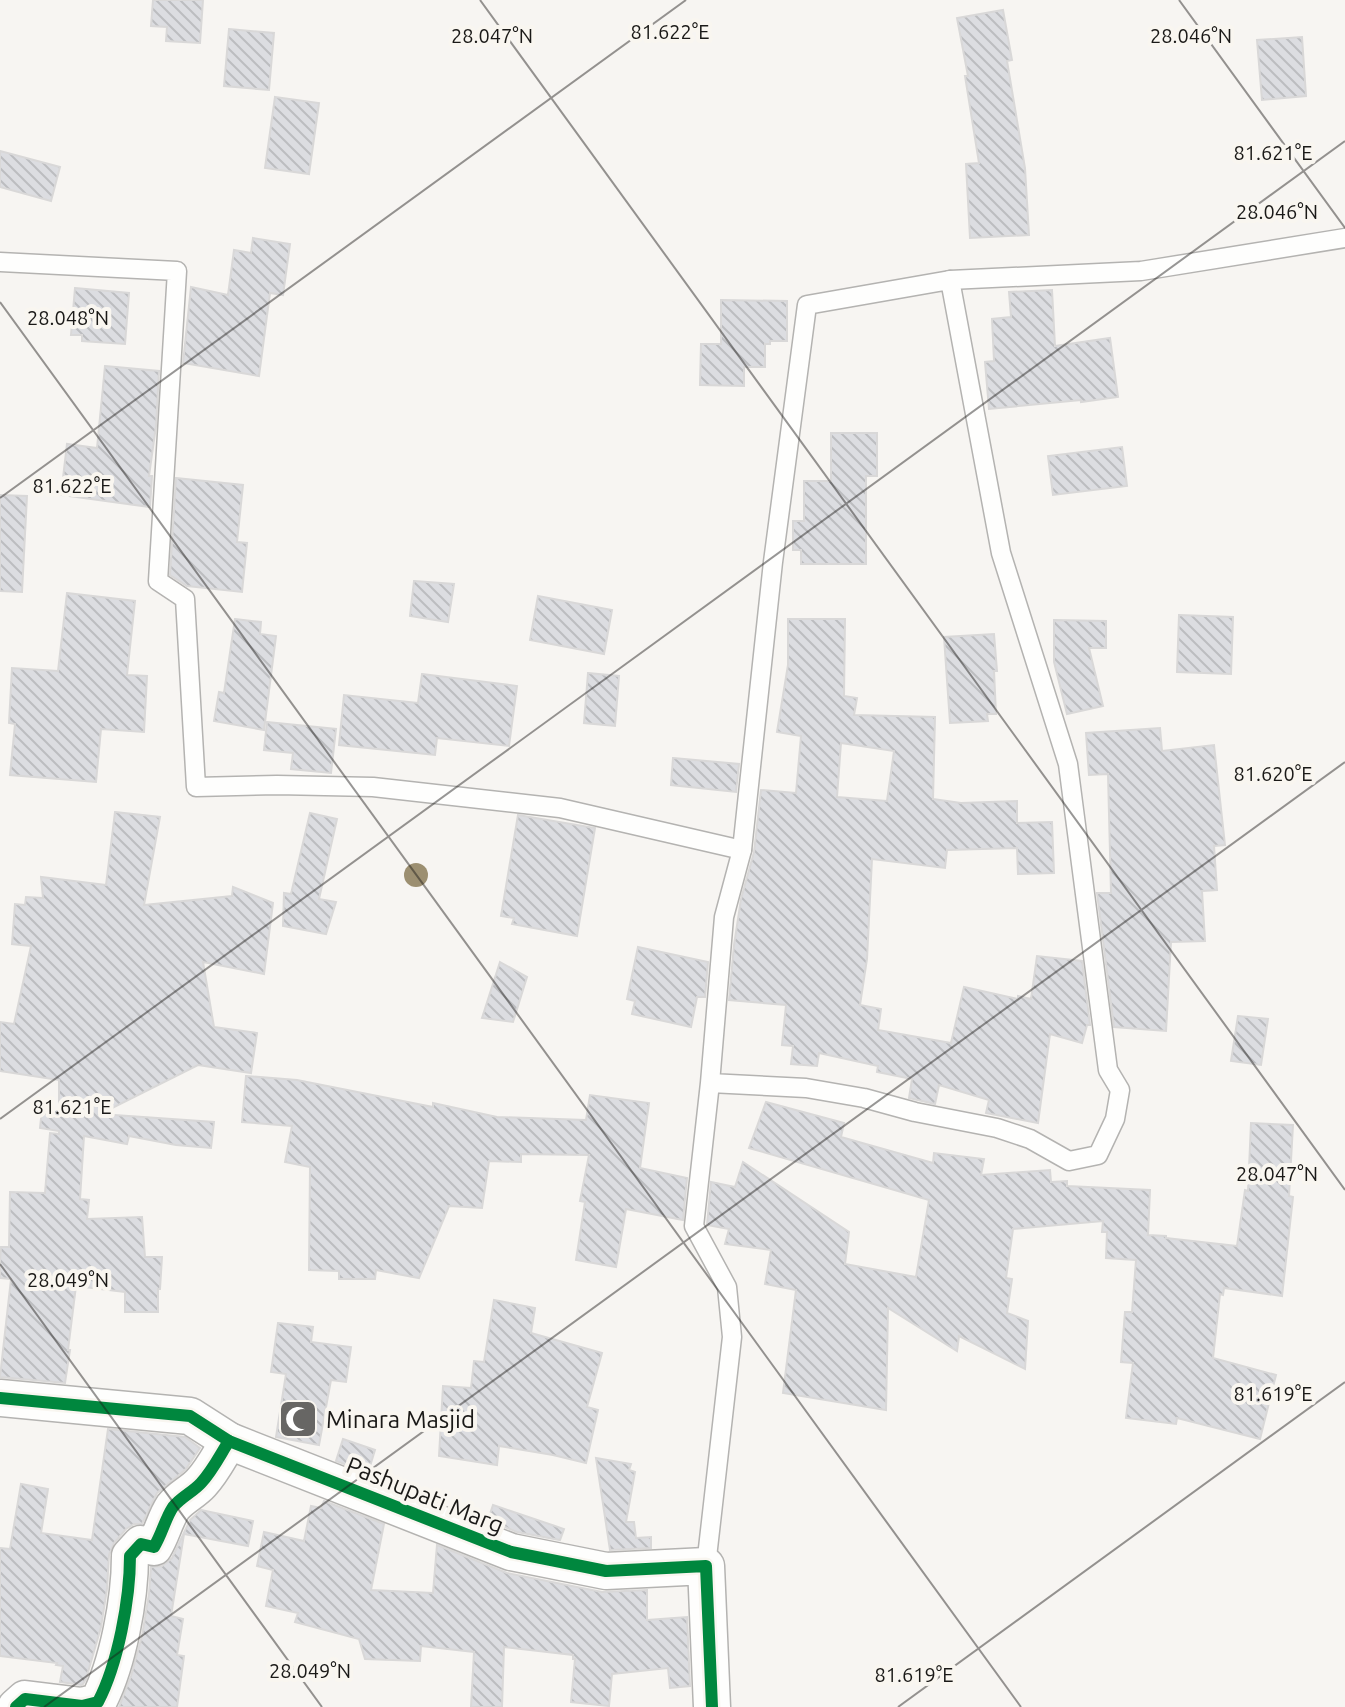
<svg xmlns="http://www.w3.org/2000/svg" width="1345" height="1707" viewBox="0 0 1345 1707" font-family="Ubuntu,sans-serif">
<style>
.building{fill:url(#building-back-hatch);stroke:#d9d8d8;stroke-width:2;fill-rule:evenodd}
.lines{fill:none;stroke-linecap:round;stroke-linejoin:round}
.lane-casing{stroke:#b4b3b1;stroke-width:21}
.street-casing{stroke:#b4b3b1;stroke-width:39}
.lane{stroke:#fefefd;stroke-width:18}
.street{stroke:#fefefd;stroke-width:36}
.cycleway-casing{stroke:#f9f6f0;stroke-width:17}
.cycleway{stroke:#00873e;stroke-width:12}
.tree{fill:#9c8f71}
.ticks{fill:none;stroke:#1a1917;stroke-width:2;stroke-opacity:0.45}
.labels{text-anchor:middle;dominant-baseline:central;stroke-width:8;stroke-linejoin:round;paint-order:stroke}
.poi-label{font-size:24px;fill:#1a1917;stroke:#f9f6f0;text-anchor:start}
.street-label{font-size:24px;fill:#1a1917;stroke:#f9f6f0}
.ticks-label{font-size:20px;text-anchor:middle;fill:#1a1917;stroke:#f9f6f0;stroke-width:8;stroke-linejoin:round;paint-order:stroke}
</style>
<defs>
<pattern id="building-back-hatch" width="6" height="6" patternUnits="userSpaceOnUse" patternTransform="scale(2)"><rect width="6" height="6" fill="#dcdde1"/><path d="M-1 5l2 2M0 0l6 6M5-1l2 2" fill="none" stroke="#bcbdc0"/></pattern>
</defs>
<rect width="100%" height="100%" fill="#f7f5f2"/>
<!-- building -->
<g class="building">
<polygon points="153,0 203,0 200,43 166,41 167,27 151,26"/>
<polygon points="1003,10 1012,60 1007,61 1025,168 1029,235 970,238 966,164 979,163 965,76 968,76 957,18"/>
<polygon points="229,29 274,33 269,90 224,86"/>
<polygon points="1302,37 1306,96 1262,100 1257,40"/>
<polygon points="275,97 319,103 309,174 265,168"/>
<polygon points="0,151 60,167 51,201 0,187"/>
<polygon points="253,238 290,244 283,295 270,293 259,376 183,363 191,287 228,295 234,250 251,253"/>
<polygon points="75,288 129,293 125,344 82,341 82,335 71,335"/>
<polygon points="1052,290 1055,346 1110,338 1118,397 1081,402 1081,400 989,409 985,362 994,361 992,319 1011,317 1009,292"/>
<polygon points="721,300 787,301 787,341 770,341 770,344 765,344 765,367 744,367 744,386 700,385 701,344 721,344"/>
<polygon points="105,366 159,371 156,426 149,476 152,476 150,507 61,495 67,444 97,448"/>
<polygon points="831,433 877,433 877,476 866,476 866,564 801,564 801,550 793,550 793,521 804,521 804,481 831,481"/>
<polygon points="1122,447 1127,486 1053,495 1048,456"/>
<polygon points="176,478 243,485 237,542 247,543 242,592 187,586 170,575"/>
<polygon points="0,495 27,496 22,592 0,591"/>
<polygon points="414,581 454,584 448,622 410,616"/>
<polygon points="67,593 135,601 127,675 147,676 144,732 101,729 96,782 10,775 15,724 9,723 12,668 58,671"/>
<polygon points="538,596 612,610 604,654 530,640"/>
<polygon points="1179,615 1233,617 1231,674 1177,672"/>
<polygon points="235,619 261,622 260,634 276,636 264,730 214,721 219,692 224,693"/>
<path d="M788 619H845L844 696 857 698 854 715 935 717 933 799 961 803 1017 801V823L1052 822 1054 873 1018 874 1017 848 947 850 945 868 872 859 867 959 860 1005 881 1009 878 1030 951 1043 964 987 1018 999V996L1031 999 1037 956 1082 961 1090 1025H1087L1082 1043 1050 1034 1038 1123 986 1113 989 1100 939 1085 935 1104 909 1098 912 1079 877 1072 878 1066 819 1053 817 1066 791 1064 793 1046 782 1045 786 1005 729 1000 734 945 741 899 754 852 761 790 796 793 801 736 777 732 788 665ZM841 743 894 751 887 801 837 797Z"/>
<polygon points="1054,620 1106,621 1106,648 1089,648 1103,706 1067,714 1054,662"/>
<polygon points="994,634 997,671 994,671 996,714 987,714 988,721 950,723 944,637"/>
<polygon points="588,673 619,676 615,726 584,723"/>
<polygon points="422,674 517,686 509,746 437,738 435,755 339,745 344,695 418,703"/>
<polygon points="267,722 336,729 331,773 291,769 293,753 264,750"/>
<polygon points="1160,728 1162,751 1214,745 1225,845 1214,846 1217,890 1202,891 1205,941 1171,942 1166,1031 1114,1027 1097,893 1111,893 1108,774 1089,775 1086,733"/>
<polygon points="673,758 739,764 736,792 671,785"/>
<polygon points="115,812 160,817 144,905 232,896 233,887 273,903 264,974 203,962 214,1027 257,1033 251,1073 198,1065 100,1114 214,1122 211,1148 176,1145 129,1136 127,1144 84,1136 80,1199 89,1200 87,1219 142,1217 145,1257 162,1257 160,1289 158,1289 158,1312 125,1312 125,1292 76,1286 68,1350 70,1350 65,1383 0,1377 11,1279 0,1278 0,1260 1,1247 9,1247 10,1192 45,1193 50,1133 59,1134 59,1131 40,1128 42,1109 59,1110 59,1080 0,1071 0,1022 14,1024 31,946 12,944 15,904 25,905 26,897 43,898 41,877 106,885"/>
<polygon points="310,813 337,819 319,899 336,902 326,934 283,926 284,893 291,894"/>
<polygon points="518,815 595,828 577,936 512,924 514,918 501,916"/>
<polygon points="638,947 708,962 705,997 697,997 691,1027 632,1014 635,1001 627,999"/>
<polygon points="500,962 527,977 513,1022 482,1018"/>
<polygon points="1238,1016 1268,1019 1261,1065 1231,1061"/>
<polygon points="246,1076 297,1080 433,1107 433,1103 497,1117 586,1120 590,1095 649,1103 640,1168 687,1178 683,1220 626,1209 616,1267 576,1260 585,1202 580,1201 589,1155 521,1154 521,1162 489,1161 482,1208 449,1206 419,1278 376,1270 375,1279 339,1279 339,1271 309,1270 310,1167 285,1162 292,1126 242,1122"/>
<polygon points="766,1102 844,1123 841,1137 933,1163 934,1153 984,1159 981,1175 1050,1170 1051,1182 1067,1181 1067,1186 1150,1190 1148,1235 1166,1236 1166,1238 1237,1246 1245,1190 1248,1191 1251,1123 1293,1125 1289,1196 1293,1197 1282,1296 1224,1288 1223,1295 1220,1294 1213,1358 1276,1375 1260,1439 1177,1418 1176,1424 1126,1418 1133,1363 1121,1362 1125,1312 1132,1312 1136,1260 1106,1258 1107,1232 1102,1232 1103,1221 1013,1229 1006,1278 1012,1279 1007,1313 1028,1321 1025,1369 959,1336 957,1351 888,1308 886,1410 783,1393 796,1290 765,1284 771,1250 725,1244 729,1229 707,1225 711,1182 735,1187 743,1162 849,1232 845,1264 916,1277 929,1200 749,1148"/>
<polygon points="494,1300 535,1308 531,1333 602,1353 587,1407 598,1410 586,1463 553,1455 499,1446 497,1465 439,1456 443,1386 471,1388 474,1361 484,1362"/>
<polygon points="278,1323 313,1327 311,1342 351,1347 346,1382 331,1380 319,1445 276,1437 286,1374 271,1372"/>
<polygon points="108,1429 185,1437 200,1448 186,1469 157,1493 142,1524 134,1524 126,1529 114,1543 109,1555 107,1589 101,1627 86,1679 83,1684 81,1685 60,1682 63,1666 56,1665 57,1663 0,1656 0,1548 10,1549 21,1484 48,1489 41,1533 92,1540"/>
<polygon points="343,1439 375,1450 368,1473 336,1461"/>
<polygon points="596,1458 631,1464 629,1470 635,1472 626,1522 634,1522 636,1538 651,1537 651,1548 610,1550"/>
<polygon points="324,1501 384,1524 371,1590 433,1593 437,1545 507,1573 602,1592 647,1590 647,1620 687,1617 690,1686 670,1688 668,1668 612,1674 609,1706 571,1702 575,1659 573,1659 573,1655 504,1647 502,1707 471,1707 474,1652 421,1646 420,1661 365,1659 359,1639 295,1622 298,1613 266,1606 273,1570 257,1566 264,1532 304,1541 311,1506 321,1508"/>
<polygon points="493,1505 564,1529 560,1540 517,1532 488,1520"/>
<polygon points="201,1510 253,1521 248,1546 184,1534 171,1616 183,1619 177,1655 184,1656 177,1707 119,1707 131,1676 142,1636 149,1594 151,1567 162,1566 172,1558 190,1520"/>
</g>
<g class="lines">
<defs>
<g id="lane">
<polyline points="0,262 177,271 158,581 185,599 196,787 277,785 373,787 560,808 742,850"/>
<polyline points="950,280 1141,271 1345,238"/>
<polyline points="706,1566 732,1337 727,1287 694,1226 710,1083 806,1088 864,1098 915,1112 997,1128 1030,1139 1069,1161 1098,1155 1115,1119 1120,1090 1108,1070 1068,764 1001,553 950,280 807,305 773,562 742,850 724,917 710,1083"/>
</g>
<g id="street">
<polyline points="0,1398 190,1416 229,1441 511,1552 606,1571 706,1566 712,1707"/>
<path d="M16 1707 25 1699 82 1706 98 1702C118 1664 130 1599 130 1556L141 1544 154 1547C162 1534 165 1519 173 1507 181 1497 193 1492 201 1483 213 1470 220 1455 229 1441"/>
</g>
</defs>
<!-- lane casing -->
<use href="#lane" class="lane-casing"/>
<!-- street casing -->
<use href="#street" class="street-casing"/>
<!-- lane -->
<use href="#lane" class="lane"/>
<!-- street -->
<use href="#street" class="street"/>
<defs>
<g id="cycleway">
<polyline points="0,1398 190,1416 229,1441 511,1552 606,1571 706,1566 712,1707"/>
<path d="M16 1707 25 1699 82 1706 98 1702C118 1664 130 1599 130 1556L141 1544 154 1547C162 1534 165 1519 173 1507 181 1497 193 1492 201 1483 213 1470 220 1455 229 1441"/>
</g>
</defs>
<!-- cycleway casing -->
<use href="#cycleway" class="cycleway-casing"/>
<!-- cycleway -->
<use href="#cycleway" class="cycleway"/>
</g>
<!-- trees -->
<circle class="tree" cx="416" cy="875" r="12"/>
<!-- ticks -->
<path class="ticks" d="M480 0 1345 1190M1179 0 1345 228M0 302 1021 1707M0 498 686 0M0 1119 1345 141M0 1264 322 1707M44 1707 1345 762M898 1707 1345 1382"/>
<!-- icons -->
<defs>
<symbol id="mosque-square" viewBox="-11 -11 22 22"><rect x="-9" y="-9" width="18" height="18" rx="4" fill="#676664" stroke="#f9f6f0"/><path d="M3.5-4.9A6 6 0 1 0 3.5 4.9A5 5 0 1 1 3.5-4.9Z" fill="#fff"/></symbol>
</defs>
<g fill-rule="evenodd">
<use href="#mosque-square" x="276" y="1397" width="44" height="44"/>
</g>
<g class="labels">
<!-- poi labels -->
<g class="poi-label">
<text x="326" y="1419">Minara Masjid</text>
</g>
<!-- street labels -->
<g class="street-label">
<text transform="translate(425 1495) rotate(22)">Pashupati Marg</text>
</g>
</g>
<g class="ticks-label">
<text x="670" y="39">81.622°E</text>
<text x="492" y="43">28.047°N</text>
<text x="1191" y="43">28.046°N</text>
<text x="1273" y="160">81.621°E</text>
<text x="1277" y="219">28.046°N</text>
<text x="68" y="325">28.048°N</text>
<text x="72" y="493">81.622°E</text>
<text x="1273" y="781">81.620°E</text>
<text x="72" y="1114">81.621°E</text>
<text x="1277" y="1181">28.047°N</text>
<text x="68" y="1287">28.049°N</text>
<text x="1273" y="1401">81.619°E</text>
<text x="310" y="1678">28.049°N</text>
<text x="914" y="1682">81.619°E</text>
</g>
</svg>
